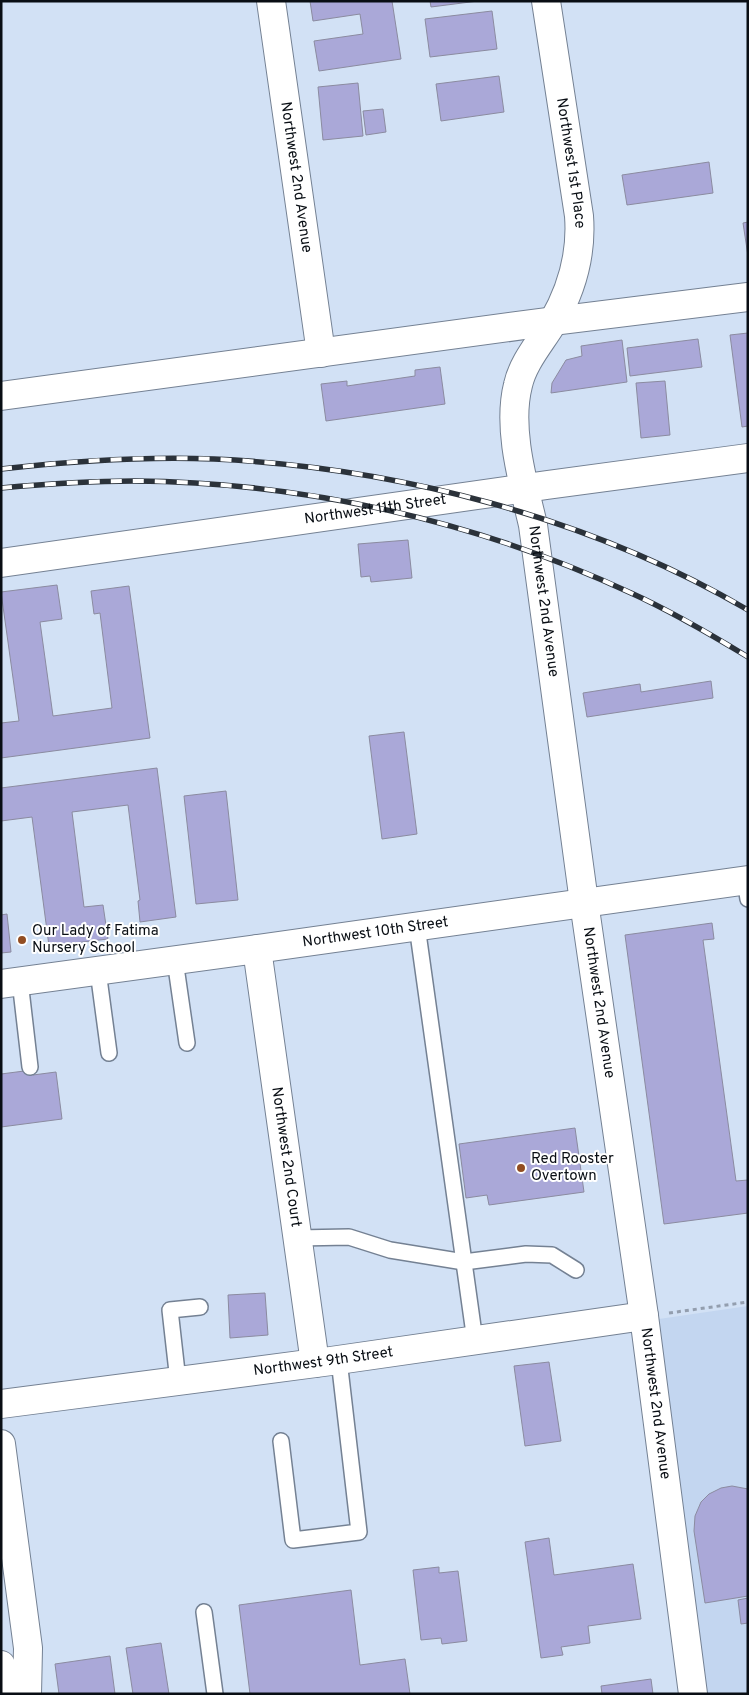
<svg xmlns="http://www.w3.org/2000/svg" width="749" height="1695" viewBox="0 0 749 1695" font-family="Overpass,sans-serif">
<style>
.built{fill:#c3d6f0}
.building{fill:#aaa8d8;stroke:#8b8ba0}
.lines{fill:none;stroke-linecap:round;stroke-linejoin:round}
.service-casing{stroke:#748193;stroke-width:18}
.minor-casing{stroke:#748193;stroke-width:30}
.tertiary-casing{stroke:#748193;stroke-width:30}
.motorway-casing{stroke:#748193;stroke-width:30}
.path{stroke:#939eae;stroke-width:3;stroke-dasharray:4 4;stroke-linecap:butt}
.service{stroke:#fff;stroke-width:15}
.minor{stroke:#fff;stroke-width:28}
.tertiary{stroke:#fff;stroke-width:28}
.motorway{stroke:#fff;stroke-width:28}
.rail-casing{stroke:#2b323a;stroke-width:5.5}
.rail{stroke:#fff;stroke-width:4;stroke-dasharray:11;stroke-linecap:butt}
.poi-dot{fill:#924d22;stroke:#fff;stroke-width:2}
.labels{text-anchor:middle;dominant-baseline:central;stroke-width:4;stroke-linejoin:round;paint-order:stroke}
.street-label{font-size:15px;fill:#090e14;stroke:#fff}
.poi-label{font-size:15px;fill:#090e14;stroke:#fff;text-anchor:start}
</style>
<rect width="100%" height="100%" fill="#d2e1f5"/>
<!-- built -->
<polygon class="built" points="748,1306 748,1694 702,1694 652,1320"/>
<!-- building -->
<g class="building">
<polygon points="310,1 392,1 401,59 319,71 314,41 363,34 360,14 313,21"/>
<polygon points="430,1 478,1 431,7"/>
<polygon points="492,11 497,49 430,57 425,19"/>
<polygon points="499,76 504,112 441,121 436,84"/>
<polygon points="358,83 363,136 323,140 318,87"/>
<polygon points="383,109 386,132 366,135 363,111"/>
<polygon points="709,162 713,193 627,205 622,175"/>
<polygon points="748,222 748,256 743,223"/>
<polygon points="748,333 748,426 742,427 730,335"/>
<polygon points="698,339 702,367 630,376 627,348"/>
<polygon points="622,340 627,382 551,393 552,383 566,360 582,356 581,346"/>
<polygon points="440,367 445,404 326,421 321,384 347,381 347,386 415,376 415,370"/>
<polygon points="665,381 670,435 641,438 636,383"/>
<polygon points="408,540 412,578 371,582 370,576 361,577 358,544"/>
<polygon points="57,585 62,619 40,622 53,716 112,708 100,613 94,614 91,591 129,586 150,738 1,758 1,723 19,721 1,592"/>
<polygon points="711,681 713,698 587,717 583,693 640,684 641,692"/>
<polygon points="404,732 417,834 382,839 369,736"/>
<polygon points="157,768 176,917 140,922 138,901 140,900 128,805 72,812 84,907 103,905 108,939 49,946 32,817 1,821 1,788"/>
<polygon points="226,791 238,900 196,904 184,796"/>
<polygon points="7,914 11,952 1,953 1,915"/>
<polygon points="712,923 714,939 703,940 736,1181 748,1180 748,1213 664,1224 625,935"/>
<polygon points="32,1070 33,1075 56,1072 62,1119 1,1127 1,1074"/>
<polygon points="575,1128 584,1192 489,1205 487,1195 466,1198 459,1144"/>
<polygon points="265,1293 268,1335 230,1338 228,1295"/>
<polygon points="549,1362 561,1441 525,1446 514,1366"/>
<polygon points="732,1486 748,1489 748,1596 705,1603 694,1531 695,1516 701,1502 709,1494 721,1488"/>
<polygon points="549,1538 554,1575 633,1564 641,1619 588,1626 590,1643 561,1647 563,1655 541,1658 525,1542"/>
<polygon points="439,1567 439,1573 458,1571 467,1641 442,1644 441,1638 421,1640 413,1570"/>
<polygon points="351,1590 360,1665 405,1659 410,1694 250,1694 239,1605"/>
<polygon points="748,1598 748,1623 741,1624 738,1600"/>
<polygon points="161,1643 169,1694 133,1694 126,1648"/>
<polygon points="110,1656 115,1694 59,1694 55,1664"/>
<polygon points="651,1679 653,1694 602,1694 601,1686"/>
</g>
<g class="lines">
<defs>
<g id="service">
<polyline points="745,880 748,899"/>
<polyline points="417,926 475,1341"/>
<polyline points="175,960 187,1043"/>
<polyline points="98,971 109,1053"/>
<polyline points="20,981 30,1067"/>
<polyline points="297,1238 349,1237 390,1250 464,1262 526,1254 552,1255 576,1270"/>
<polyline points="178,1381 170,1310 200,1307"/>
<polyline points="281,1441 293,1540 359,1532 339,1360"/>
<polyline points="204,1612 215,1694"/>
</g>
<g id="minor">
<path id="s1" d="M271 1 321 353"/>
<polyline points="1,396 554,321 748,297"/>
<path id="s2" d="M257 949 315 1363"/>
<path id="s3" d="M1 1404 331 1361 644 1316"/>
</g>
<g id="tertiary">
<path id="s4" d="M546 1 579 216C582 255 572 289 553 322 541 342 523 362 518 385 507 428 523 482 533 525L584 902 644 1316 693 1694"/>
<path id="s5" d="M1 563 547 485 748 458"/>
<path id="s6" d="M1 984 257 949 748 880"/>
<polyline points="1,1444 28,1648 27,1694"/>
</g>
<polyline id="motorway" points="1,1665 13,1694"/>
</defs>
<!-- service casing -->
<use href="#service" class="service-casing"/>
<!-- minor casing -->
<use href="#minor" class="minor-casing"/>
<!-- tertiary casing -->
<use href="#tertiary" class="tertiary-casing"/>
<!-- motorway casing -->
<use href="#motorway" class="motorway-casing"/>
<!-- path -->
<polyline class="path" points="669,1313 748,1302"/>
<!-- service -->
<use href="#service" class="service"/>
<!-- minor -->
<use href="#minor" class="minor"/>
<!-- tertiary -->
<use href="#tertiary" class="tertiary"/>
<!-- motorway -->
<use href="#motorway" class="motorway"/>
<defs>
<g id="rail">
<path d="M1 469C72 461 143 456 214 459 396 467 591 518 748 610"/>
<path d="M1 488C45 484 90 481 134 481 304 482 477 521 631 593 671 611 710 634 748 657"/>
</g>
</defs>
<!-- rail casing -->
<use href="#rail" class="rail-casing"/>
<!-- rail -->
<use href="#rail" class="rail"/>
</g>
<!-- markers -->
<g class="poi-dot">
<circle cx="22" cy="940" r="5"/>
<circle cx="521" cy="1168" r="5"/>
</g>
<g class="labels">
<!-- street labels -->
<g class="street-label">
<text stroke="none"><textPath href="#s4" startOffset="164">Northwest 1st Place</textPath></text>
<text stroke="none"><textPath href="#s1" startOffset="178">Northwest 2nd Avenue</textPath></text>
<text stroke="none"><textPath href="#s5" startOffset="378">Northwest 11th Street</textPath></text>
<text stroke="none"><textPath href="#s4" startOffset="620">Northwest 2nd Avenue</textPath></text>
<text stroke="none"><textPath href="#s6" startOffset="378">Northwest 10th Street</textPath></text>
<text stroke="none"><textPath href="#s4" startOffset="1025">Northwest 2nd Avenue</textPath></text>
<text stroke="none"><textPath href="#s2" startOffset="210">Northwest 2nd Court</textPath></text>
<text stroke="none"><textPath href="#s3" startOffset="325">Northwest 9th Street</textPath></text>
<text stroke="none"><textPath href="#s4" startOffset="1430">Northwest 2nd Avenue</textPath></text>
</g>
<!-- poi labels -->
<g class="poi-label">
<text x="32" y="931">Our Lady of Fatima<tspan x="32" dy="17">Nursery School</tspan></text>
<text x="531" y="1159">Red Rooster<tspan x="531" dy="17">Overtown</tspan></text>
</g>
</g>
<!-- border -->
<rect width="749" height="1695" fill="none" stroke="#090e14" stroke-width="5"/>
</svg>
